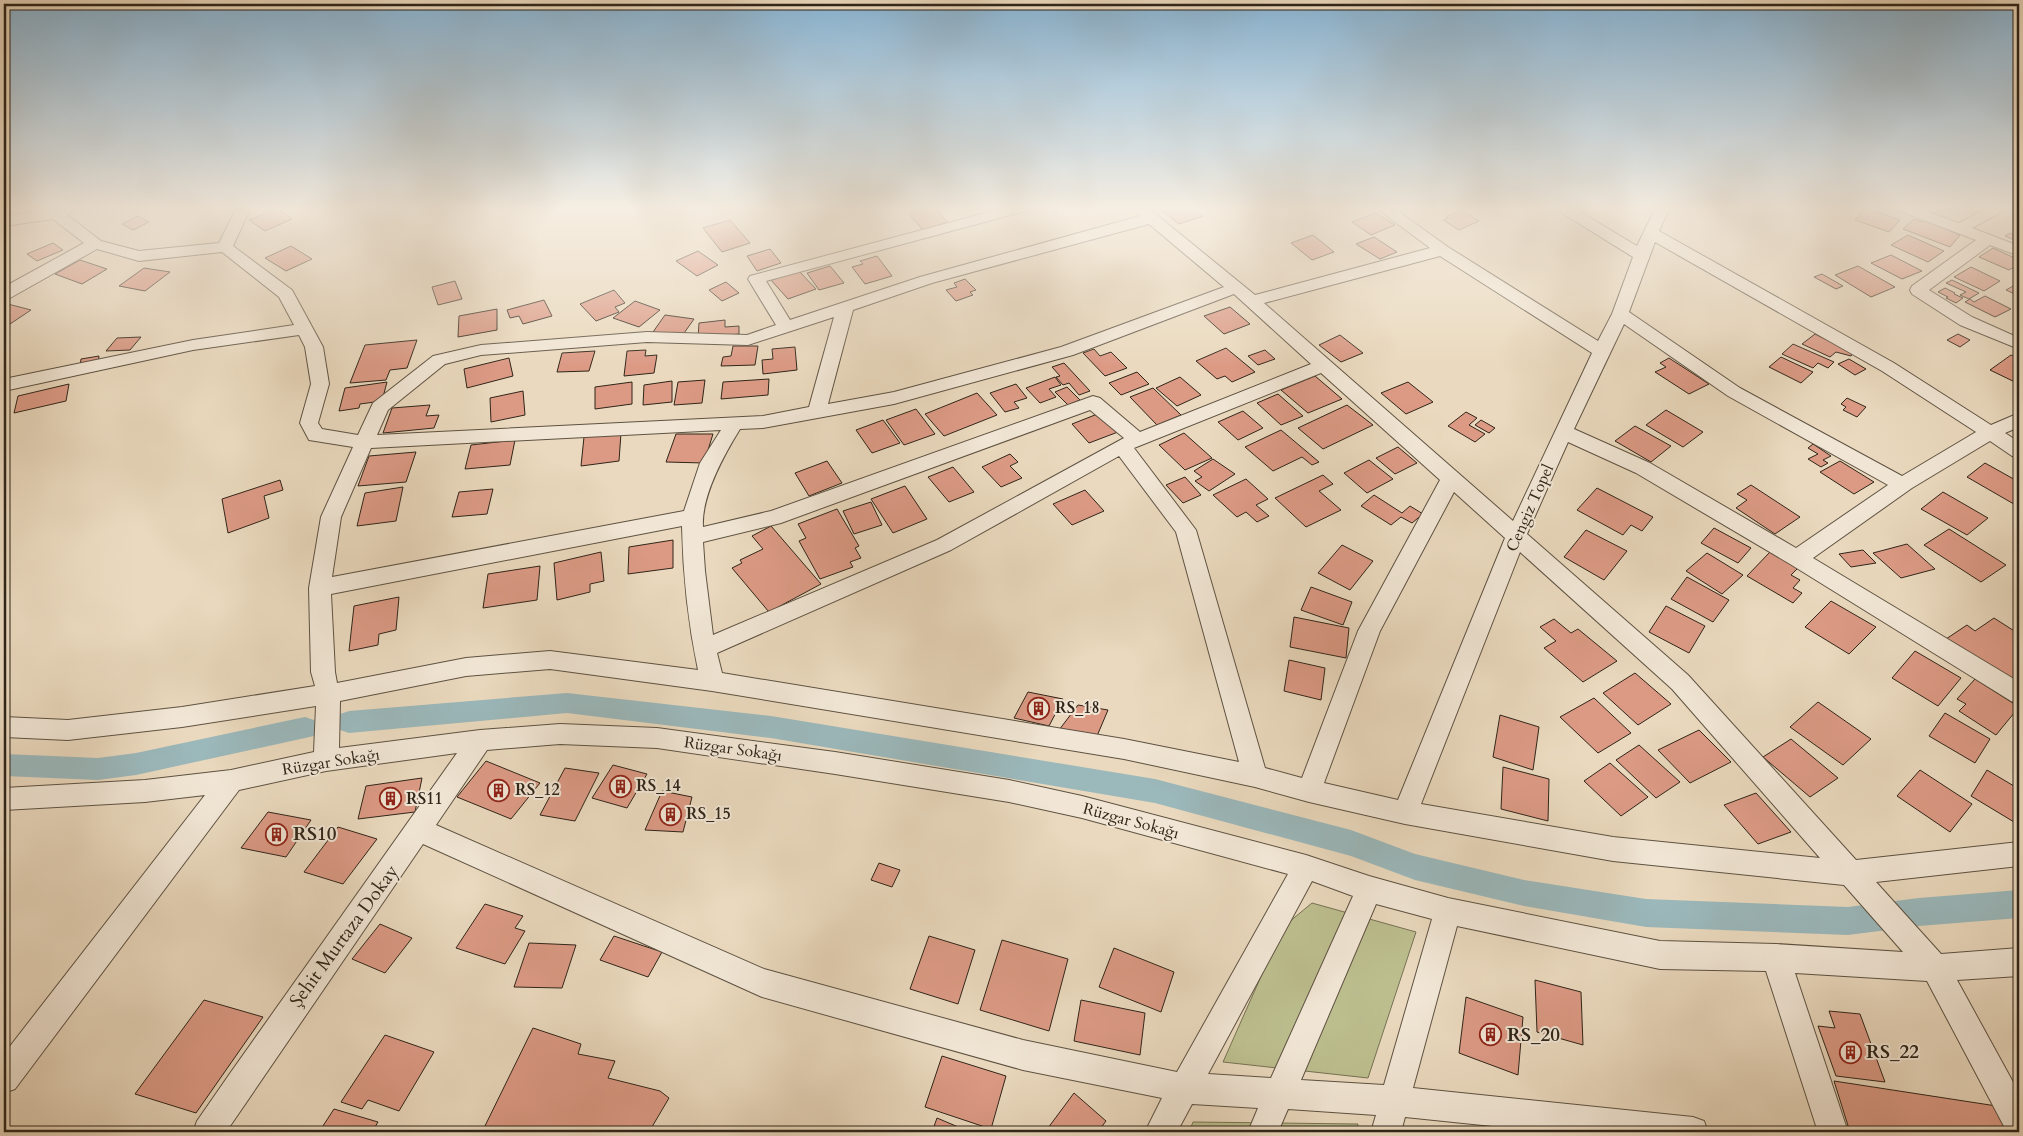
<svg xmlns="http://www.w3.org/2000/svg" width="2023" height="1136" viewBox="0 0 2023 1136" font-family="Cardo,serif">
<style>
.green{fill:#bcbe8e;stroke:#767254}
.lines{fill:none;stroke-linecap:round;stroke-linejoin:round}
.canal{fill:#9bb8bb;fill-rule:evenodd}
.building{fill:#dc9a85;stroke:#2f2519}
.street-casing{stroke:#5e5242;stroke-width:2}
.street{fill:#f1e6d5;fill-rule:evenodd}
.labels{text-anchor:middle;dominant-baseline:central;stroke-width:4;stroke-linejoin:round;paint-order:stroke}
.street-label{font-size:16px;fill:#2f2519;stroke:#f1e6d5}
.poi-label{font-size:16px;font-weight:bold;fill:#2f2519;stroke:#f1e6d5;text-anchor:start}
.near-poi-label{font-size:19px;font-weight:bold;fill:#2f2519;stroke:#f1e6d5;text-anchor:start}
.near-street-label{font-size:19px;fill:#2f2519;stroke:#f1e6d5}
</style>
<rect width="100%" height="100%" fill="#ead9be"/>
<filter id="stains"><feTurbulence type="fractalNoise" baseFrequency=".004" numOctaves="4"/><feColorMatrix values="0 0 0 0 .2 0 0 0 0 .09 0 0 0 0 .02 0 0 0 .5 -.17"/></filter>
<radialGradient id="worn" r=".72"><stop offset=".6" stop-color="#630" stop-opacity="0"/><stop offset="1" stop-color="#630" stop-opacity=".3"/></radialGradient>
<!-- green -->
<g class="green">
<polygon points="1312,903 1416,932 1368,1078 1223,1062 1283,927"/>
<polygon points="1193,1122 1358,1124 1356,1132 1189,1132"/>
</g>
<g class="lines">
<!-- canal -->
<g class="canal">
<polygon points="567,693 771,716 1155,779 1351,830 1415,854 1524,880 1646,899 1848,907 1919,898 2019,890 2019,918 1919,926 1848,935 1646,927 1524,906 1415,880 1351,856 1155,803 771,738 567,713 349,733 340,730 336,722 340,714 349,711"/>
<polygon points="305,717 314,720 318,728 314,736 136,775 98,780 4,776 4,754 98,758 136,753"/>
</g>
</g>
<!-- building -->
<g class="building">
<polygon points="933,207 948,222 923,230 909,214"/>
<polygon points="1168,207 1191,207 1203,216 1179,224 1160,209"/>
<polygon points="277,208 292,219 265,231 249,220"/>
<polygon points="1865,208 1900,220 1889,232 1855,220"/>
<polygon points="1461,210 1479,221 1459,230 1443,220 1448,218 1446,217"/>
<polygon points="1376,213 1395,225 1371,235 1352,222"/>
<polygon points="138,216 149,222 133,230 122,224"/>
<polygon points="1914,219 1922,222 1925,220 1960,235 1950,247 1903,229"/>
<polygon points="730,220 750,243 722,252 703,228"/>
<polygon points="2010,233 2019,238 2019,242 2005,236"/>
<polygon points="1313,235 1334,252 1312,260 1291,243"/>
<polygon points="1908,235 1944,251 1928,262 1891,245"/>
<polygon points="1374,237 1397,252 1380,259 1356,244"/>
<polygon points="53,243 63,250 37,261 27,254"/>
<polygon points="291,246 312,259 286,271 265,258"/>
<polygon points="1993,248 2019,260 2019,269 2014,267 2009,270 1979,257"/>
<polygon points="770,249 781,263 757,271 747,256"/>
<polygon points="698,251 718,265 697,276 676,261"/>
<polygon points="1891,255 1922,271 1902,279 1871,263"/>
<polygon points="877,256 892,276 865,284 852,267 863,264 860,261"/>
<polygon points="80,260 107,269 82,284 55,274"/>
<polygon points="830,266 844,283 819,290 807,273"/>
<polygon points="1858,266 1895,287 1871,297 1835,275"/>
<polygon points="1971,267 2000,281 1984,291 1954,277"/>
<polygon points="144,268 170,272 145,291 119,286"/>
<polygon points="798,270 816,289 788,299 770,279"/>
<polygon points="1822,274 1843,286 1836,289 1814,277"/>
<polygon points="965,279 976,290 970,292 973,295 956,301 946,290 957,287 954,283"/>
<polygon points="1952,280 1979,293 1969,299 1960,295 1966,292 1946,283"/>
<polygon points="455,281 462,299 438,305 432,287"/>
<polygon points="726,282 739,293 722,301 709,290"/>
<polygon points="2013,286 2019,289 2019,296 2006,290"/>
<polygon points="1945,288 1955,293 1954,294 1963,298 1956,303 1946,298 1948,297 1938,292"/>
<polygon points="614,290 625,303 615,307 619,312 596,321 580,304"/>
<polygon points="1985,296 2011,309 1995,317 1965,302 1970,299 1974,302"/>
<polygon points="544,300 552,316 523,324 519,316 510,318 507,310"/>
<polygon points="635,301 660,310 639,327 613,318"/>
<polygon points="4,303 31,310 4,328"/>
<polygon points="1230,307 1250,324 1224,334 1204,316"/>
<polygon points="497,309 497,330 458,337 459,316"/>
<polygon points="665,315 694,319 682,336 653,332"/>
<polygon points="725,320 725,327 739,326 739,334 698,338 699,323"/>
<polygon points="1815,334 1853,353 1851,356 1836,352 1830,357 1802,344"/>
<polygon points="1958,334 1970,340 1960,347 1947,340"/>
<polygon points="1340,335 1363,353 1341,362 1319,345"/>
<polygon points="141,337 130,350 106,351 117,338"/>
<polygon points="417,340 407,368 390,370 386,380 350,383 365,345"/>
<polygon points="1793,344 1834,362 1828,368 1818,363 1813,368 1782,354"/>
<polygon points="733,346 758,346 755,365 721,366 723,357 731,356"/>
<polygon points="795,347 797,370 763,374 762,360 773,359 772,349"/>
<polygon points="1226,348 1255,372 1232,382 1225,376 1217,379 1196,361"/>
<polygon points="1094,349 1100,356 1111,352 1127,368 1105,376 1083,353"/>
<polygon points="646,350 645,356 657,355 654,373 624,376 627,351"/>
<polygon points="1265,350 1275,359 1258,365 1248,356"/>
<polygon points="595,351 589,371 557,372 562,353"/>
<polygon points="2011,355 2019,359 2019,384 1990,370"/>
<polygon points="99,356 98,363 80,366 81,359"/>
<polygon points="1781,357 1813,372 1801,383 1769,367"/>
<polygon points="509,358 513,376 467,388 464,369"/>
<polygon points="1669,358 1709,384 1689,394 1655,372 1666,367 1660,363"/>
<polygon points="1849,359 1866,369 1855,375 1838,364"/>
<polygon points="1064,363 1090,391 1079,395 1069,383 1063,385 1056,377 1060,376 1052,367"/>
<polygon points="1137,372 1149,384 1121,395 1109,383"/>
<polygon points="1315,376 1342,399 1308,413 1281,390"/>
<polygon points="1055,377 1061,385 1049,389 1056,397 1040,403 1026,388"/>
<polygon points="1180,377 1201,395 1177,406 1156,388"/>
<polygon points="769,379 768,395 721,399 723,382"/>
<polygon points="705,380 702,403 674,405 678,382"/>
<polygon points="672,381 672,402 643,405 644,385"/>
<polygon points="387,382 382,401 360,404 359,408 339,411 345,388"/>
<polygon points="632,382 632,404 595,409 595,387"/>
<polygon points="1408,382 1433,402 1406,414 1381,393"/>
<polygon points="69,384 66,401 14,413 18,396"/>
<polygon points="1016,384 1027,398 1014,402 1019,408 1005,412 990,393"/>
<polygon points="1067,387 1080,400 1068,405 1055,392"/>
<polygon points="1153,388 1181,415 1157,425 1130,397"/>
<polygon points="523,391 525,415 491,422 490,398"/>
<polygon points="977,393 997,415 944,436 925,414"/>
<polygon points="1278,394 1303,416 1281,425 1257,403"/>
<polygon points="1847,398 1866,407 1857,417 1843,410 1846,407 1841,404"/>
<polygon points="430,405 426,416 439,415 434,428 383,433 392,408"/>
<polygon points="1347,405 1373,425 1323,449 1298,428"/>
<polygon points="916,409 935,434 904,445 886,420"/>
<polygon points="1666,410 1703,432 1683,447 1646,425"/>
<polygon points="1243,411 1263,428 1238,440 1218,422"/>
<polygon points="1466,412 1477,418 1469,425 1485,434 1475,442 1448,426"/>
<polygon points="1100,413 1118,432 1089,443 1072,424"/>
<polygon points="883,420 900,443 872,453 856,430"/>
<polygon points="1481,420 1495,428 1489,433 1475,425"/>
<polygon points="1635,426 1671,446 1651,462 1615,441"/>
<polygon points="1281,430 1319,462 1312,465 1302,457 1273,471 1245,447"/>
<polygon points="621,433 619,461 581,466 584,437"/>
<polygon points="1184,433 1212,458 1185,470 1159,445"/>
<polygon points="676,434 713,434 704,463 666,462"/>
<polygon points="515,440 510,465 465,469 471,445"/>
<polygon points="1813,444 1831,456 1823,460 1828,463 1821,467 1808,459 1818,454 1808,448"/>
<polygon points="1398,447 1417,463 1395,474 1376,458"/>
<polygon points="416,452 406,482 358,486 369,456"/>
<polygon points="1010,454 1018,462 1010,466 1022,478 1001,487 982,467"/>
<polygon points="1213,459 1235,474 1209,491 1195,481 1202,477 1194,471"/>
<polygon points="1369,460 1393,479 1367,493 1344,473"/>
<polygon points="827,461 842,483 809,496 795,473"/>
<polygon points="1840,461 1874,482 1854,494 1820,472"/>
<polygon points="1985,463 2019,482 2019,507 1967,477"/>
<polygon points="953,467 974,492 949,502 928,477"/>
<polygon points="1323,475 1333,484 1319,491 1341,510 1306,527 1275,498"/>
<polygon points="1185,477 1201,495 1183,503 1166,485"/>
<polygon points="1246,479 1268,499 1256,505 1269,516 1257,522 1246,512 1237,517 1213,495"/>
<polygon points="280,480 283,490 264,496 269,518 228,533 222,499"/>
<polygon points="1751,485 1800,517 1775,534 1736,508 1747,500 1737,494"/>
<polygon points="905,486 927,519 893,533 871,499"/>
<polygon points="403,487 396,521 357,526 365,493"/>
<polygon points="1597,488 1653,517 1642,531 1631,525 1623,535 1577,510"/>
<polygon points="493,489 487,514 452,517 459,492"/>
<polygon points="1085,490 1104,511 1072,525 1053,504"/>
<polygon points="1943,492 1988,518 1967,535 1921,509"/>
<polygon points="1374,495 1402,513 1410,506 1423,514 1412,523 1401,517 1391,525 1361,506"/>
<polygon points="871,502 882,525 854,534 843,511"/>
<polygon points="837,509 859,546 855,548 861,558 850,562 853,567 820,579 799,541 806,538 798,524"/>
<polygon points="771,526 821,584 769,612 732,568 742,563 740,560 763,549 752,536"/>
<polygon points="1714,528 1751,548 1738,563 1701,543"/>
<polygon points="1949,529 2006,565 1981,582 1924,545"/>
<polygon points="1586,530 1627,551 1604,580 1564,557"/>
<polygon points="673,540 673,568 628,574 629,547"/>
<polygon points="1907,544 1935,569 1901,578 1873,553"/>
<polygon points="1342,545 1373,561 1350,590 1318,573"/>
<polygon points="1863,550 1876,563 1851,567 1839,554"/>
<polygon points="601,552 604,581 590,584 590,592 557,600 554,563"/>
<polygon points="1770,552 1798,568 1791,575 1800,580 1793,588 1802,593 1793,603 1747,576"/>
<polygon points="1707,553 1743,575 1722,594 1686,571"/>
<polygon points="540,566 537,600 483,608 488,574"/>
<polygon points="1687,577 1729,600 1713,622 1671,599"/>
<polygon points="1311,587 1352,602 1343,625 1301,610"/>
<polygon points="399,597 396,630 379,634 378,645 349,651 354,606"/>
<polygon points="1831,601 1876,627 1849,654 1805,627"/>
<polygon points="1666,606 1705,626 1689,653 1649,632"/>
<polygon points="1294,617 1349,628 1346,658 1290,647"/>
<polygon points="1994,618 2019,634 2019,674 2008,682 1946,639 1967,625 1975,631"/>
<polygon points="1554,619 1571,633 1578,629 1617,661 1583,682 1544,648 1556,641 1540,627"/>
<polygon points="1915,651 1961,678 1938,706 1892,678"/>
<polygon points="1289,660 1325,668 1321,700 1284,691"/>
<polygon points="1635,673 1671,704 1638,725 1603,693"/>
<polygon points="1975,679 2019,707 1996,735 1959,711 1966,704 1957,699"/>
<polygon points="1028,692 1063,699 1049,726 1014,718"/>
<polygon points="1594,698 1631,733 1598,753 1560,717"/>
<polygon points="1818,702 1871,739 1843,765 1790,727"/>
<polygon points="1078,705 1108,710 1097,736 1059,730"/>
<polygon points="1945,713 1990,739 1975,763 1929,736"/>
<polygon points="1500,715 1539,727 1533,770 1493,757"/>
<polygon points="1699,730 1731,762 1690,783 1658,750"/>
<polygon points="1791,739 1838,778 1810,797 1763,757"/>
<polygon points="1639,745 1680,782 1656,798 1616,760"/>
<polygon points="486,761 540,783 511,819 457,797"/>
<polygon points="1610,763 1648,797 1621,816 1584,781"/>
<polygon points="613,765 647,774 627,808 592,798"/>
<polygon points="1503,767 1549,779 1548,821 1501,809"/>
<polygon points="565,768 599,773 575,821 540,815"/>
<polygon points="1920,770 1972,804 1950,832 1897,796"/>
<polygon points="1987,770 2019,789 2019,825 1971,796"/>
<polygon points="422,778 415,812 358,819 366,786"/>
<polygon points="662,791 692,797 683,832 645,830"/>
<polygon points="1756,793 1791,832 1758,844 1724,805"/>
<polygon points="268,812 311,820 286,857 241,848"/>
<polygon points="338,827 377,839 343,884 304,872"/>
<polygon points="879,863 900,870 892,887 871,880"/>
<polygon points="485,904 523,916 515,928 525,931 505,964 456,948"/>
<polygon points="380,924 412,938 385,973 352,959"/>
<polygon points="614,936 662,952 648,977 600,960"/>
<polygon points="929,936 975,950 958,1004 910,989"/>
<polygon points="1002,940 1068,959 1049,1031 980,1010"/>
<polygon points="529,943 576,945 562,988 514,987"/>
<polygon points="1114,948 1174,972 1161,1012 1099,987"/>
<polygon points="1535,980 1581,992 1583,1045 1537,1032"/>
<polygon points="1466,997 1523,1017 1518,1075 1459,1053"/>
<polygon points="204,1000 263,1017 196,1113 135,1094"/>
<polygon points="1081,1000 1145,1013 1140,1055 1074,1041"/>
<polygon points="1829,1011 1860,1014 1885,1082 1836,1076 1818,1026 1835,1028"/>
<polygon points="533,1028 581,1044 578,1054 615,1061 608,1078 660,1091 669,1098 649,1132 482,1132"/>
<polygon points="385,1035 434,1052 399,1111 368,1100 362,1109 341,1102"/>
<polygon points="942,1056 1006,1076 991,1129 925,1107"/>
<polygon points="1834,1081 2003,1107 2013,1132 1850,1132"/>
<polygon points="1074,1093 1106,1121 1100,1129 1104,1132 1045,1132"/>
<polygon points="334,1109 378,1122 372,1132 319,1132"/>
<polygon points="937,1118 970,1132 932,1132"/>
</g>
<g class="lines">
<defs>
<g id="street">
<path d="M59 207H77L75 210 67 215 101 241 139 251 219 243 237 207H251L233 246 292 290 323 347 329 384 318 423 322 429 358 435 373 403 433 356 481 345 647 332 747 335 776 325 748 279 750 276 1008 207H1032L1029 210 766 281 790 320 920 277 1140 216 1131 207H1147L1255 295 1430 248 1375 207H1392L1448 247 1598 341 1612 314 1633 257 1557 210 1554 207H1572L1637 246 1656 207H1670L1659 231 1894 363 1991 425 2019 413V427L2005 433 2019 442V458L2012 456 1990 441 1912 488 1813 558 2019 682V704L2011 701 1790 564 1636 473 1568 442 1527 534 1688 675 1856 860 2019 842V866L1876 882 1941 954 2019 948V976L1957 980 2019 1093V1132H2007L1927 981 1795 973 1848 1132H1818L1766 971 1660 969 1457 926 1413 1088 1693 1117 1704 1121 1708 1132H1549L1405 1117 1401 1132H1371L1376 1115 1288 1109 1278 1132H1248L1258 1108 1192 1104 1177 1132H1145L1162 1098 1023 1070 762 997 423 844 226 1132H193L197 1121 231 1072 457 753 326 771 239 790 15 1089 4 1093V1054L205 795 145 802 4 810V788L145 780 231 770 314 752 316 706 182 727 68 740 4 737V717L68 720 182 707 315 686 311 672 309 588 321 517 353 447 309 440 300 423 311 384 305 347 299 335 193 350 4 391V379L193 340 294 325 279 297 222 252 139 261 97 249 10 298 4 299V287L84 243 53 219 4 226V216L52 210ZM1149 224 1224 287 1061 347 894 392 828 404 853 310 932 283ZM1655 242 1882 371 1976 432 1902 476 1740 388 1629 312ZM1440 256 1592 353 1513 521 1264 303ZM1234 294 1311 364 1140 432 1100 398 1093 396 771 511 703 527C701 496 724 455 740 429L763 428 894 404 1073 355ZM834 317 809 407 763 416 377 435 388 410 445 364 481 355 647 342 748 345ZM1624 324 1728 396 1888 485 1796 548 1650 463 1574 429ZM1321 373 1440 480 1358 631 1302 778 1265 768 1196 530 1134 448ZM1090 410 1124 438 937 540 713 635 705 571 703 542 781 523ZM721 430 700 463 684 511 332 577 341 517 371 448ZM1119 456 1176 532 1239 762 1124 739 722 673 717 653 951 550ZM1454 492 1505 538 1398 800 1324 783 1380 631ZM682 526C683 575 688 622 698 670L550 651 466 658 337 683 335 672 331 594ZM1520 552 1672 689 1820 858 1613 837 1421 804ZM550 669 712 691 1124 759 1255 787 1309 802 1405 824 1613 861 1844 885 1903 952 1776 944 1660 941 1448 898 1369 876 1306 855 1082 796 1009 780 835 752 657 728 560 724 480 730 339 748 340 701 466 676ZM560 744 657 748 835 774 1009 802 1082 818 1288 874 1177 1072 1023 1040 764 969 436 825 487 750ZM1312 881 1353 896 1271 1078 1208 1074ZM1376 904 1432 919 1384 1085 1301 1080Z"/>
<polygon points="1894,207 1915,207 1959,223 1989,207 2007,207 2005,210 1972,228 2019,246 2019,256 1990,245 1929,290 1972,317 2019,338 2019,349 1960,325 1912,294 1910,290 1912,286 1976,240 1897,210"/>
</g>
</defs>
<!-- street casing -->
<use href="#street" class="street-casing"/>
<!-- street -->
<use href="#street" class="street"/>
</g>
<!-- sky -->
<linearGradient id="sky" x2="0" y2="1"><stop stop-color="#89b6d6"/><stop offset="0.57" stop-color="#f6eee2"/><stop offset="1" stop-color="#f6eee2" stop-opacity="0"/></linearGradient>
<rect width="2023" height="366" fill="url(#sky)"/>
<!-- icons -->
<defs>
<symbol id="building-ring" viewBox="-11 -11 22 22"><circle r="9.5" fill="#f1e6d5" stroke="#8f2418" stroke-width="1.5"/><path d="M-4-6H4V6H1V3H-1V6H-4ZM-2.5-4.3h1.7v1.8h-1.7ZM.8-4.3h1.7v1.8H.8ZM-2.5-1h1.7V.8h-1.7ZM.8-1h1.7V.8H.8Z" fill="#8f2418"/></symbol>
</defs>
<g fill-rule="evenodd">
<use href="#building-ring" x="1026" y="696" width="25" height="25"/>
<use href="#building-ring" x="608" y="774" width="25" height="25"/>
<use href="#building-ring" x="486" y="778" width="25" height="25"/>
<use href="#building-ring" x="378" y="786" width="25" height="25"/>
<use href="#building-ring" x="658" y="802" width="25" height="25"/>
<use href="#building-ring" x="264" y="822" width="25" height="25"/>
<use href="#building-ring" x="1478" y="1022" width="25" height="25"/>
<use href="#building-ring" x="1838" y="1040" width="25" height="25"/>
</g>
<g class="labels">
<!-- street labels -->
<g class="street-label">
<text transform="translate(1530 508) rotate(-66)">Cengiz Topel</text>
<text transform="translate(733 749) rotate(8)">Rüzgar Sokağı</text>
<text transform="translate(331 762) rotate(-9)">Rüzgar Sokağı</text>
<text transform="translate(1131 821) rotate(15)">Rüzgar Sokağı</text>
</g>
<!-- poi labels -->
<g class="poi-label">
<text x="1055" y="708">RS_18</text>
<text x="636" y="786">RS_14</text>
<text x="515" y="790">RS_12</text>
<text x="406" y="799">RS11</text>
<text x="686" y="814">RS_15</text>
</g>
<!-- near-poi labels -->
<g class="near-poi-label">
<text x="293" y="834">RS10</text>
<text x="1507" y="1035">RS_20</text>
<text x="1866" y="1052">RS_22</text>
</g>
<!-- near-street labels -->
<g class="near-street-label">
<text transform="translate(344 936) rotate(-54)">Şehit Murtaza Dokay</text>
</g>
</g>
<!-- margin -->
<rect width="2023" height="1136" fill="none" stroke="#ead9be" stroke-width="20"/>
<rect x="5" y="5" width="2013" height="1126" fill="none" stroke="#2f2519" stroke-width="2.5"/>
<rect x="10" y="10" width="2003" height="1116" fill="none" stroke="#2f2519"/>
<rect width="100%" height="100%" filter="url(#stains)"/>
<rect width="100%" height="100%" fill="url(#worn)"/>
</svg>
